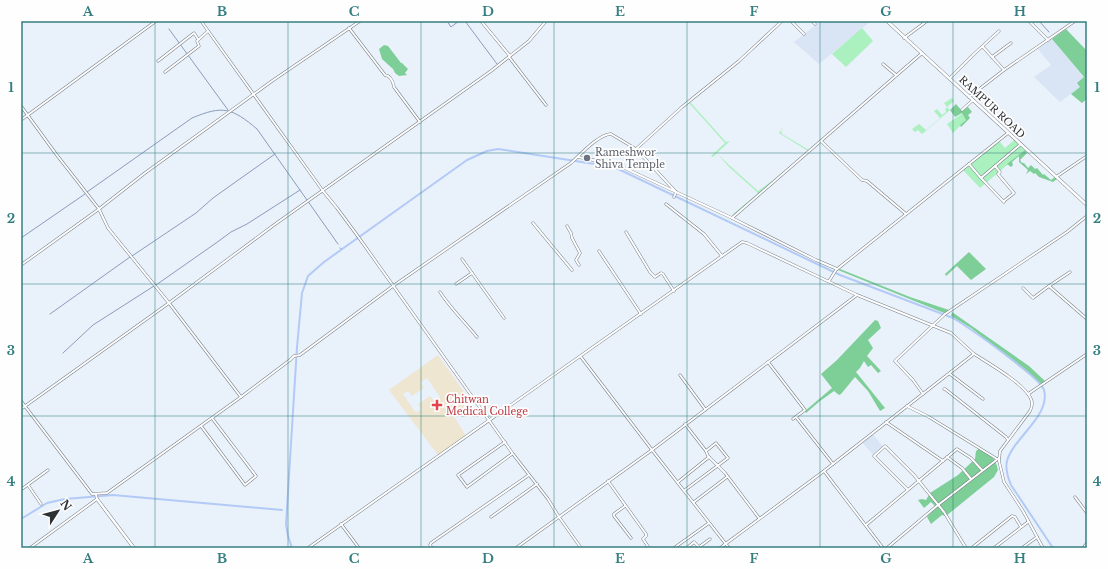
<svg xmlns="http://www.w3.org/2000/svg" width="1108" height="569" viewBox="0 0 1108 569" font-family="'Libre Baskerville',serif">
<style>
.built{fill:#d9e5f5}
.medical{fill:#efe6d1;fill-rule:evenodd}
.green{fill:#abf0bf}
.forest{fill:#7dcf97}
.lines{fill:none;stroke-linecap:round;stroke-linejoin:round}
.stream{stroke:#8b9cbc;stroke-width:1}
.canal{stroke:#b3caf7;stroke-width:2}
.street-casing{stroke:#787f88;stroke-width:3}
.secondary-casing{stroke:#787f88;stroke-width:3.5}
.street{stroke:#fff;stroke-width:2}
.secondary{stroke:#fff;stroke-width:2.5}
.grid{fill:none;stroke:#367f80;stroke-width:1;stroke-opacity:0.55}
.worship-dot{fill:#6b7280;stroke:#fefefe;stroke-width:1.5}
.health-dot{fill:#e0444e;stroke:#fefefe;stroke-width:1.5}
.labels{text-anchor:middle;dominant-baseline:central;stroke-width:3.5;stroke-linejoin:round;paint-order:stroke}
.street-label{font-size:10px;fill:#2e3134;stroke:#fefefe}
.worship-label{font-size:10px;fill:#5b616d;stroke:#fefefe;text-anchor:start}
.health-label{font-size:10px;fill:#be3a42;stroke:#fefefe;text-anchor:start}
.neatline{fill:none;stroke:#367f80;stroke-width:1.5}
.grid-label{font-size:13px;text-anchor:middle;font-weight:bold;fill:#367f80}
</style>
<rect width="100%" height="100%" fill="#e9f1fb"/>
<!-- built -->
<g class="built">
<polygon points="821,21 871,21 819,64 794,42"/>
<polygon points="1052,39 1084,78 1080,87 1060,102 1034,77 1051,65 1038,49"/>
<polygon points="872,433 884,448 874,456 862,442"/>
</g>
<!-- medical -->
<path class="medical" d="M438 355 471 402 453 415 466 436 438 455 389 390ZM427 378 440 397 434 401 430 396 418 404 421 409 416 413 403 394 408 391 412 396 424 388 421 382Z"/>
<!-- green -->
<g class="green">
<polygon points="862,28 873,41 846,67 832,54"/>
<polygon points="952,98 954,101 947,107 950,110 922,134 918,130 915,132 912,129 919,124 926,130 940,118 934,111 937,109 942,115 946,112 945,110 947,107 944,103"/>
<polygon points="690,102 726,142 730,141 717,153 729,165 758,191 776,178 808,151 779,133 784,126 781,131 782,134 809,150 733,216 733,214 757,194 757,192 728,166 717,153 713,157 711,156 725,143 689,103"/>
<polygon points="963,113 966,120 953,133 947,124"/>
<polygon points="1014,140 1025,150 980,188 963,170 999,141 1005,148"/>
</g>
<!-- forest -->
<g class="forest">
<polygon points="1066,29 1087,51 1087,99 1082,103 1071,94 1080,87 1077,83 1084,77 1052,39"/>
<polygon points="384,45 388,46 401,63 402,63 408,69 405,73 407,75 399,76 395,73 393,69 382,59 379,49"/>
<polygon points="956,104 962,111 968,107 972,112 968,115 970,118 961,127 960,125 966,120 962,113 955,117 950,110"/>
<polygon points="1025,150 1027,153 1020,160 1022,163 1024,163 1028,168 1031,165 1035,169 1037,168 1043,175 1044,174 1051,180 1055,177 1057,179 1053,182 1039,177 1035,173 1034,174 1030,171 1026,174 1028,170 1019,162 1019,156 1012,162 1013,165 1011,167 1007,164"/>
<polygon points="969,252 986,269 971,280 957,266 946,276 945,274"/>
<polygon points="840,269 910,297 949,310 944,313 838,270"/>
<polygon points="952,312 1029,366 1045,381 1041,384 971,328 951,316"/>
<polygon points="875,320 878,321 881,328 868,340 873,348 867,356 881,371 878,373 871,365 868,367 864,361 860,368 856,372 885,408 880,411 868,391 855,377 841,394 839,395 834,391 820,401 806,413 805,411 832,388 821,374 837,360"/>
<path d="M980 448C990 452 996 460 998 470L994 477 946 516 942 515 931 524 927 517 936 507 931 502 924 508 918 500 922 499 926 500 930 493 958 475 975 459 976 451Z"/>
</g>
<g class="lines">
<!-- stream -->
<g class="stream">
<polyline points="447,21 451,27 459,21"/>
<polyline points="465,21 497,64"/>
<polyline points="1039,21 1049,32"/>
<polyline points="169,29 228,110"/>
<path d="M87 192 192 118C223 105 232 108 257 129L338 244"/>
<polyline points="21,238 85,194"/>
<polyline points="340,248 342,249"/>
<polyline points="132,256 196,213 213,198 275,154"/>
<polyline points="156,285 216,243 231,232 247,224 300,190"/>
<polyline points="50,314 130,257"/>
<polyline points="63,353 93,325 154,286"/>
</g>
<!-- canal -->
<g class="canal">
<polyline points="21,519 47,503 65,499 113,495 282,510"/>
<path d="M292 548 288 536 286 524 297 347 302 293 308 276 324 262 467 160 487 151 498 149 614 167 840 275 953 318C968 327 1040 377 1044 390 1051 416 1013 438 1007 461 1005 469 1008 478 1011 485L1053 548"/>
</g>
<defs>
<g id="street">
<polyline points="201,21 323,191 337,208 357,235 513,454 548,499 559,517 581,548"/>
<polyline points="360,21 272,81 145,173 99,209 108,228 169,303 274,225 491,71 529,41 546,21"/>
<polyline points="481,21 510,56"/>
<polyline points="791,21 804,34"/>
<polyline points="812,21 815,24"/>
<polyline points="1029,21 1048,40"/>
<path d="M349 28 385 75C391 76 393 81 394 87L420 122"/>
<polyline points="904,38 927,21"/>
<polyline points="983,47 1004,70"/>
<polyline points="509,57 546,105"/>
<polyline points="992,57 1011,43"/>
<polyline points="158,61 194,33 198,39"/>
<polyline points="883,64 896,75"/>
<polyline points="165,72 199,46 197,41 208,31"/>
<polyline points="950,78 973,55 999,31"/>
<polyline points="969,97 1004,70 1075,21"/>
<polyline points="21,106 56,154 99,209 21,265"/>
<polyline points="962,110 973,100"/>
<polyline points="21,120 156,21"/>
<polyline points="821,141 862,180 867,181 906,214"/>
<polyline points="636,149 682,107 739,61 782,21"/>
<polyline points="578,157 618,165 732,218 921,54"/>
<polyline points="969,164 981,178 1021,144"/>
<polyline points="1056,177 1087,156"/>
<polyline points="981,178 1004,202 1004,201 1014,193 998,174 1000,172 995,166"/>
<polyline points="674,197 676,192"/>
<polyline points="666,204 704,234 722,256"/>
<polyline points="732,218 816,260 837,269"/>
<polyline points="533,223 572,270"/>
<polyline points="567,226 571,233 572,238 580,253 576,260 579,265"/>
<polyline points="626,232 650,272 655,277 661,273 663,274 674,291"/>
<polyline points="599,251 641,314"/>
<polyline points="462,259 504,318"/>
<polyline points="829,281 836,270 1008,133"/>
<polyline points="456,284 472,273"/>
<polyline points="1049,286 1070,272"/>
<polyline points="1023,288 1033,298 1049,286 1087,319"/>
<path d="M440 292C451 309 465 322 477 337"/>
<polyline points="581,357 652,450 729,548"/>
<polyline points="768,362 805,410 793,419"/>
<polyline points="950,374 983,399"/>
<polyline points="680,375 705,409"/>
<polyline points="944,389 945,389 1006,437 1008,440"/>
<polyline points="923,394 913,380 895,361 945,314 1067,232 1087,216"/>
<polyline points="1028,394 1087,354"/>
<path d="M21 401 92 494 107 493 241 397 290 360 294 356 300 355 393 286 571 163C580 155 599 134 611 134L636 149 676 192"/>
<polyline points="907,406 929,417 997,459"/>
<polyline points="21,409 169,303 241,397"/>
<polyline points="796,417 833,464"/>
<polyline points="886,422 943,461"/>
<polyline points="685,424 706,451 708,456 725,473 759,518"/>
<polyline points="201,426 245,485 256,476 212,418"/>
<polyline points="505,442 458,475 467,487 512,454"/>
<polyline points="947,457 962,468 971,479"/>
<polyline points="824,471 883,548"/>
<polyline points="608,481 646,534 646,536 643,539 649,548"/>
<polyline points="678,482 709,457"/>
<polyline points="28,485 41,504"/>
<polyline points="22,489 48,470"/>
<polyline points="907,489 874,456 885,446 914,475 944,512 966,548"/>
<polyline points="685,490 728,458 716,443 706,451"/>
<polyline points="1075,497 1087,513"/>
<polyline points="694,502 727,477"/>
<polyline points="625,506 614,514 614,516 631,538"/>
<polyline points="491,517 537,484"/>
<polyline points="341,524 359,548"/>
<polyline points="866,525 957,449 971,458 982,470"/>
<polyline points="973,547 1012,516 1015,517 1021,527"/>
<polyline points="30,548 97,499 96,495"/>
<polyline points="308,548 742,242 747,243 857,295 951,333 974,354"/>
<polyline points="432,548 430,545 431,543 529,475"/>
<polyline points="516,548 652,450 857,295"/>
<polyline points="674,548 709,523"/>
<polyline points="687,548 694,542 699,547 710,539"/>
<path d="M720 548 824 471 974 354C988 363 1025 384 1031 399 1033 403 1032 407 1030 411L1000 451 999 461 1004 482 1023 511 1043 548"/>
<polyline points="887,548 938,505 999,458"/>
<polyline points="994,548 1028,522"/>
<polyline points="1022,548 1037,537"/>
<polyline points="1083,548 1087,543"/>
</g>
<g id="secondary">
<polyline points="887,21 1087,205"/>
<polyline points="97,499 134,548"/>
</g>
</defs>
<!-- street casing -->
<use href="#street" class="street-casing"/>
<!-- secondary casing -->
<use href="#secondary" class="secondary-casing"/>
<!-- street -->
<use href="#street" class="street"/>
<!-- secondary -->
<use href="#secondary" class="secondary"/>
</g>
<!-- grid -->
<path class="grid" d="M155 21V548M288 21V548M421 21V548M554 21V548M687 21V548M820 21V548M953 21V548M21 153H1087M21 284H1087M21 416H1087"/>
<!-- markers -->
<circle class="worship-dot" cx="587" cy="158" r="4"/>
<path class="health-dot" d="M435 399h4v4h4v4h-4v4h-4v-4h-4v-4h4z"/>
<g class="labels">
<!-- street labels -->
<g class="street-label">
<text transform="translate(992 107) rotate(43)">RAMPUR ROAD</text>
</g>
<!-- worship labels -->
<g class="worship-label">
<text x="595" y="152">Rameshwor<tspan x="595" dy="12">Shiva Temple</tspan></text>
</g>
<!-- health labels -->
<g class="health-label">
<text x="446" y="399">Chitwan<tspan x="446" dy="12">Medical College</tspan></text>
</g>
</g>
<!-- border -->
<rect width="1108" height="569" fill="none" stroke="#fefefe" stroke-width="44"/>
<!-- north arrow -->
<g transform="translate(58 511) rotate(54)" stroke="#fefefe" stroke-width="3" paint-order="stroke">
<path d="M0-3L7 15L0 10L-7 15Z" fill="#2e3134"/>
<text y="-6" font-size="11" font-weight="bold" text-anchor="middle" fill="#2e3134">N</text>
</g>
<rect x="22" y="22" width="1064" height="525" class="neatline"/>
<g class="grid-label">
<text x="88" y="16">A</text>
<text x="222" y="16">B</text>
<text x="354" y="16">C</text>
<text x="488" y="16">D</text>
<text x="620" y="16">E</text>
<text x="754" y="16">F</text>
<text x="886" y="16">G</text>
<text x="1020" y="16">H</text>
<text x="11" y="92">1</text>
<text x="1097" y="92">1</text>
<text x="11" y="223">2</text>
<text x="1097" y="223">2</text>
<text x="11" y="355">3</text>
<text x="1097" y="355">3</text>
<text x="11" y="486">4</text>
<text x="1097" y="486">4</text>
<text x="88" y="563">A</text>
<text x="222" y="563">B</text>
<text x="354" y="563">C</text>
<text x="488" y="563">D</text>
<text x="620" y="563">E</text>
<text x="754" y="563">F</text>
<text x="886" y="563">G</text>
<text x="1020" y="563">H</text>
</g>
</svg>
